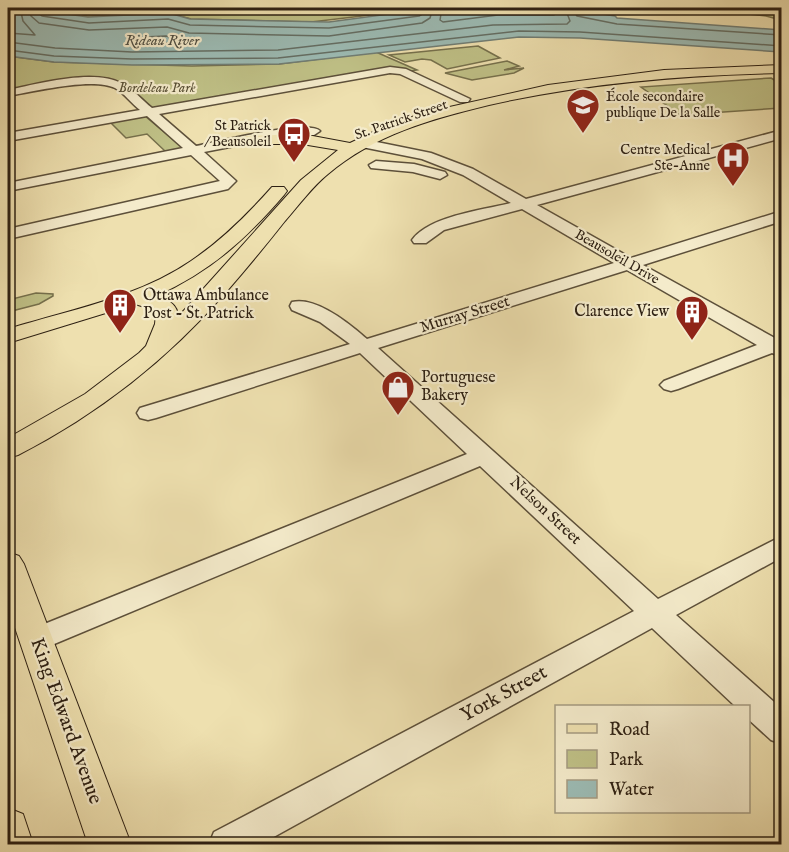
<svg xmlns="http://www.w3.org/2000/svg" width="789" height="852" viewBox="0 0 789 852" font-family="'IM FELL English',serif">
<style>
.green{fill:#bfc086;stroke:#76704c;stroke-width:1.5}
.water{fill:#9cbbb4;stroke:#707d74;stroke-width:1.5}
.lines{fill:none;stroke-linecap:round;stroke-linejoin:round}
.shore{stroke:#646e64;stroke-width:1.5}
.minor-casing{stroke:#5d503a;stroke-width:3}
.major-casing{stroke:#2d2013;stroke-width:2}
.minor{fill:#f4ebcb;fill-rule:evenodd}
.major{fill:#eee0af;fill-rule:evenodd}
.labels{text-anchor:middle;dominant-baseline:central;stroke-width:4.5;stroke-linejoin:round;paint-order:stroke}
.far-park-label{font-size:14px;font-style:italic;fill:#595036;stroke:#f4ebcb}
.far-poi-label{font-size:14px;fill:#2d2013;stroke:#f4ebcb;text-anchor:end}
.far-street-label{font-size:14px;fill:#2d2013;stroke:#f4ebcb}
.far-water-label{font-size:15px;font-style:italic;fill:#4e4e43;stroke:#f4ebcb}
.poi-label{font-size:16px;fill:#2d2013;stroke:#f4ebcb;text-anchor:start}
.street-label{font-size:16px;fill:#2d2013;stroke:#f4ebcb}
.near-street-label{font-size:20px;fill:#2d2013;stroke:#f4ebcb}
</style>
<rect width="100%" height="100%" fill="#eee0af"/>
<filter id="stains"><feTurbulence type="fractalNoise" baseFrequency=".00333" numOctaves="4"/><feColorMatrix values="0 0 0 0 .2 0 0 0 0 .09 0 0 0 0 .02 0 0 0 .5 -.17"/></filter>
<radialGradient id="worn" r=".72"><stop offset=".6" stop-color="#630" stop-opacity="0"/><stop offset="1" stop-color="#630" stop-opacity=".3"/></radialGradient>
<!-- green -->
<g class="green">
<polygon points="39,8 430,8 311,22 191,19 169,13 88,16"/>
<polygon points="711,8 752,8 781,12 781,20 766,16 714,10"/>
<polygon points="478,46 500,58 447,69 431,60 422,59 405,62 389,55"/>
<path d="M376 52 417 70 405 72 400 70 151 112C142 105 133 93 123 88 98 75 35 89 8 93V56L54 62 192 66 279 64Z"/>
<polygon points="507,61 519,66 504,70 524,68 514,73 472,80 445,73"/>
<polygon points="771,78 781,84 781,108 680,115 641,87"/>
<polygon points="145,116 184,149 166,152 147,134 126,138 110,122"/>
<polygon points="36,293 53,294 53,296 39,304 8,312 8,300"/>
</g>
<!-- water -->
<polygon class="water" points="8,8 38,8 39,10 88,17 169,13 190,19 329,22 434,8 563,8 615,16 617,18 781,30 781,52 580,38 519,37 279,64 132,65 54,62 8,56"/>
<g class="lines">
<!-- shore -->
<g class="shore">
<polyline points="29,8 31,16 39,23 89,30 167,27 189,33 329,36 422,23 430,18 433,8"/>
<polyline points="37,8 38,13 42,16 89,23 168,19 190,25 329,28 419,16 424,13 425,8"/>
<polyline points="442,8 440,20 443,22 498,15 554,15 556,8"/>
<polyline points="572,8 577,16 617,24 782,35"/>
<polyline points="8,33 35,35 23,21 20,8"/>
<polygon points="166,36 173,38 173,43 144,43 141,40 144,37"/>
<polyline points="8,42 55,48 132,52 278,50 493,25 567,24 570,21 565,8"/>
<polyline points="8,50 54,56 132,59 278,58 519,31 580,32 782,46"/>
</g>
<defs>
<g id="minor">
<path d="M390 67 406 69 470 99 468 102H460L400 74 390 73 159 114 196 146C217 142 308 119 320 131L314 135 288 136 204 152 236 181 228 189 8 239V229L220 181 191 155 8 191V183L183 148 147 116 8 141V133L140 110C132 104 124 93 115 88 92 77 33 92 8 96V90C38 84 94 68 123 84 133 89 143 101 152 108Z"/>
<path d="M782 130V138L537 205 631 258 782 211V221L643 265 782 342V357L772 353 678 389 671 391 664 389 660 385 664 381 757 345 627 270 378 348 658 599 782 536V557L676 615 782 709V744L771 740 748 719V706H735L652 628 261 844H209L214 832 634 611 480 466 47 647 37 651 27 647 22 639 27 631 467 454 360 353 156 418 148 420 140 418 137 413 140 408 350 344 320 322 292 310 290 306 292 302C316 296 350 324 367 339L614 263 522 209 444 230 426 243H414L412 240C429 216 483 210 511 203L463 175 422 159 357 146 355 143 357 140 362 139 431 153 473 169 526 199Z"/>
<polygon points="376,161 414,164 445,172 447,175 440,179 413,172 371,168 369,165"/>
</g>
<g id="major">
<path d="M782 65V73C683 75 585 83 489 105 431 119 374 135 328 174 312 187 299 205 285 221 266 245 247 268 227 291 168 359 98 414 18 455L8 458V438L85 394 139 353 146 346 155 324 156 313 151 309 135 304 8 343V329C69 310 137 298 191 261 222 240 247 215 272 187H284L287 191 284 195C245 240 211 271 156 296 167 299 178 304 178 317L301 180 338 150 302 144H252L244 139 246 136 302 134 350 143 388 125 427 112 548 85 664 70Z"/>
<polygon points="8,552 19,556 24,564 131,844 88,844 8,607"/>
<polygon points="8,808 23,814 33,844 8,844"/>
</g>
</defs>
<!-- minor casing -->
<use href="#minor" class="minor-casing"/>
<!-- major casing -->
<use href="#major" class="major-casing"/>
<!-- minor -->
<use href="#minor" class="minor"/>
<!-- major -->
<use href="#major" class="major"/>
</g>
<!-- icons -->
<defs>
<symbol id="school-pin" viewBox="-11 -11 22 30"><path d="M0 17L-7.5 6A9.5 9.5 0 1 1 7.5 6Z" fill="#8f2418" stroke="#f4ebcb"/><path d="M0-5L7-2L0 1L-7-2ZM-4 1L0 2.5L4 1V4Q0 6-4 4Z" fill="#fff"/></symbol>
<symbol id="bus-pin" viewBox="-11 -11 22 30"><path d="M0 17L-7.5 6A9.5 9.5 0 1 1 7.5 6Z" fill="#8f2418" stroke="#f4ebcb"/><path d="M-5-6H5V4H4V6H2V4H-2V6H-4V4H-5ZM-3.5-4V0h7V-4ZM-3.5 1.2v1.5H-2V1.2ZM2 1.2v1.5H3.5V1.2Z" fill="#fff"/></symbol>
<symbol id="hospital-pin" viewBox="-11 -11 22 30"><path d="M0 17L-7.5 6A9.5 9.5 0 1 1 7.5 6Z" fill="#8f2418" stroke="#f4ebcb"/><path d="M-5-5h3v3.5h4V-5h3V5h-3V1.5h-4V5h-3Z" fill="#fff"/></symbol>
<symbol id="building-pin" viewBox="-11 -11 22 30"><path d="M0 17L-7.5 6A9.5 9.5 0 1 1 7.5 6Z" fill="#8f2418" stroke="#f4ebcb"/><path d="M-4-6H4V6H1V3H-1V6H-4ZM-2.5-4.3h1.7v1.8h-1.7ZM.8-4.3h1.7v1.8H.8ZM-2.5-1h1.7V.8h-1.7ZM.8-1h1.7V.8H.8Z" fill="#fff"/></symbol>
<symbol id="shop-pin" viewBox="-11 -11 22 30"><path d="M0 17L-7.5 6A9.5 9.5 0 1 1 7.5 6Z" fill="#8f2418" stroke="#f4ebcb"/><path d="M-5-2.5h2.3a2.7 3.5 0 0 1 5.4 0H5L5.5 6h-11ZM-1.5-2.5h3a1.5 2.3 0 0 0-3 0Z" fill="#fff"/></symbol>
</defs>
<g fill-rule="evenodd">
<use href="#school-pin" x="564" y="86" width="38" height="52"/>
<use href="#bus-pin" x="275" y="115" width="38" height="52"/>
<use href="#hospital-pin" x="714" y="139" width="38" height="52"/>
<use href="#building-pin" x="101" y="286" width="38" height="52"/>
<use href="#building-pin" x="673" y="293" width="38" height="52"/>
<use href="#shop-pin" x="379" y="368" width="38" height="52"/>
</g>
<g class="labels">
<!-- far-park labels -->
<g class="far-park-label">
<text x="157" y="88">Bordeleau Park</text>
</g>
<!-- far-poi labels -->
<g class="far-poi-label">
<text x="606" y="97" text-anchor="start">École secondaire<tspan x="606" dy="16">publique De la Salle</tspan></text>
<text x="271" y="126">St Patrick<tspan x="271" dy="16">/ Beausoleil</tspan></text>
<text x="710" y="150">Centre Medical<tspan x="710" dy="16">Ste-Anne</tspan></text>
</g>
<!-- far-street labels -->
<g class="far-street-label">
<text transform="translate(401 120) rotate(-19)">St. Patrick Street</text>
<text transform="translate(617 257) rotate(30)">Beausoleil Drive</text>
</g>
<!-- far-water labels -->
<g class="far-water-label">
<text x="162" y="40">Rideau River</text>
</g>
<!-- poi labels -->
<g class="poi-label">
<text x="143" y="296">Ottawa Ambulance<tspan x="143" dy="18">Post - St. Patrick</tspan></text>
<text x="669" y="312" text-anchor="end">Clarence View</text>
<text x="421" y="378">Portuguese<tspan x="421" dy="18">Bakery</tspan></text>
</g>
<!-- street labels -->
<g class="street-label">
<text transform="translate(465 315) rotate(-17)">Murray Street</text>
<text transform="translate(545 511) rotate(43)">Nelson Street</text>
</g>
<!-- near-street labels -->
<g class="near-street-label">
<text transform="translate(504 694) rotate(-29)">York Street</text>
<text transform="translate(66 721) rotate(70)">King Edward Avenue</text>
</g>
</g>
<!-- margin -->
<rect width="789" height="852" fill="none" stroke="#eee0af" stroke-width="30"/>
<rect x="9" y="9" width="771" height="834" fill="none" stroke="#2d2013" stroke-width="3"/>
<rect x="15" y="15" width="759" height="822" fill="none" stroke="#2d2013" stroke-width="1.5"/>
<!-- legend -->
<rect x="555" y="705" width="195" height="108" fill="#f4ebcb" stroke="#a49a81" stroke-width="1.5"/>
<rect x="567" y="724" width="30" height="9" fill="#eee0af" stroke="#a49a81" stroke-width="1.5"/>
<text x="609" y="735" font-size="18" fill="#2d2013">Road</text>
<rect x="567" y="750" width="30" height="18" fill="#bfc086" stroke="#a49a81" stroke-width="1.5"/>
<text x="609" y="765" font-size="18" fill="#2d2013">Park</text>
<rect x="567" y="780" width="30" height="18" fill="#9cbbb4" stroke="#a49a81" stroke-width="1.5"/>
<text x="609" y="795" font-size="18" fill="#2d2013">Water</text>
<rect width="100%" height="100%" filter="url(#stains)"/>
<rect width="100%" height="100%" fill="url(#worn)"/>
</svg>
